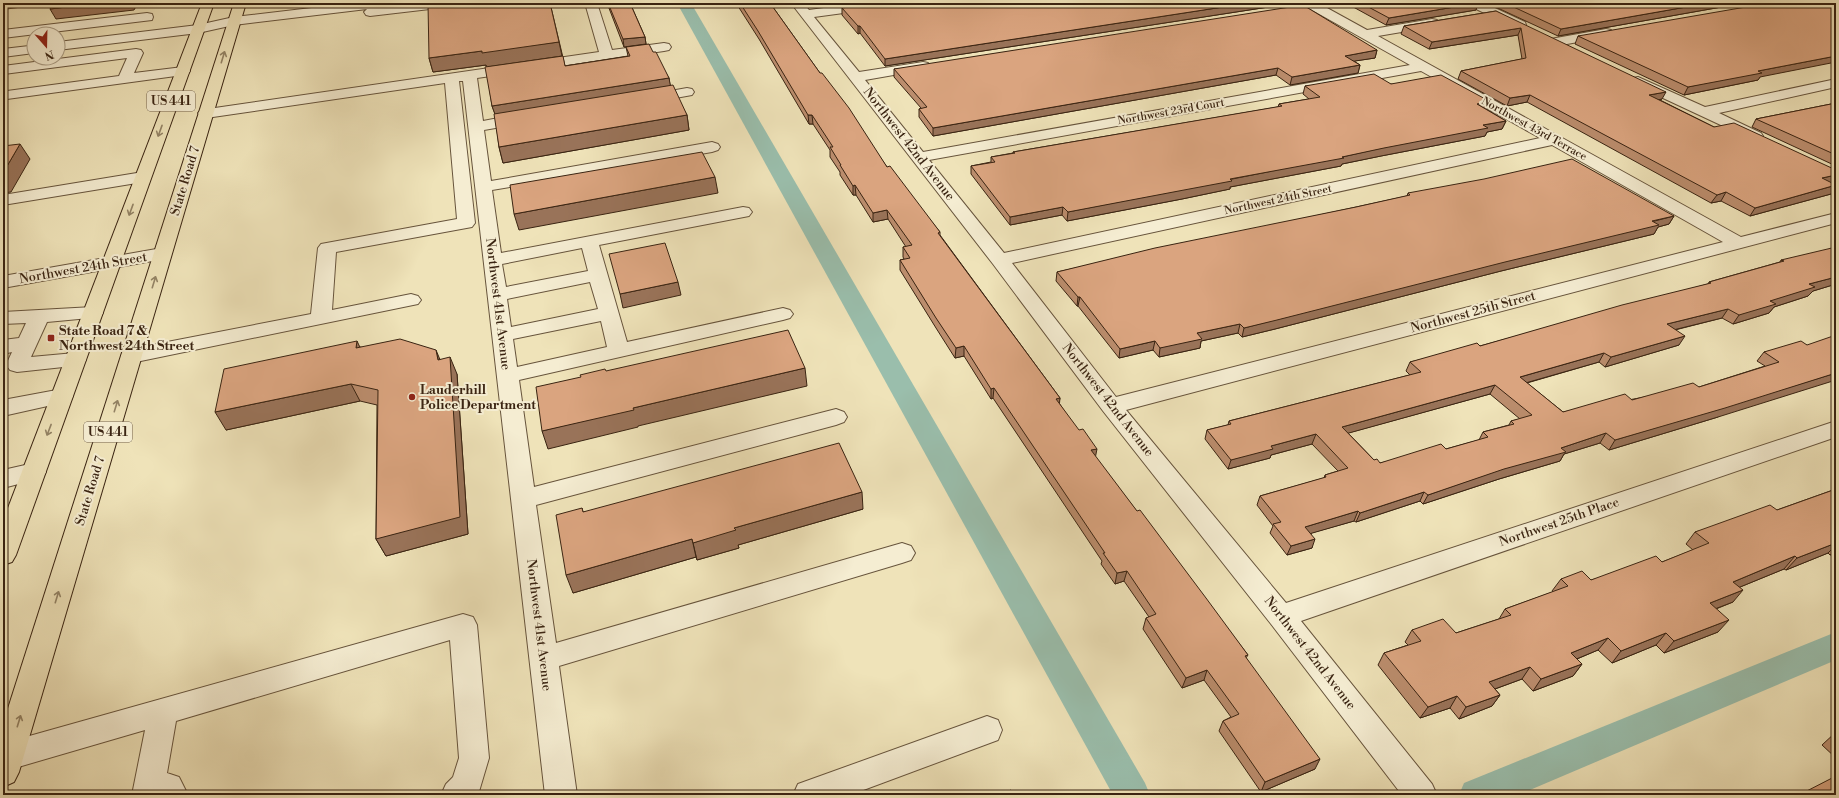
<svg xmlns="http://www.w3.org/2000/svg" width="1839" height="798" viewBox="0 0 1839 798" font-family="'Libre Bodoni',serif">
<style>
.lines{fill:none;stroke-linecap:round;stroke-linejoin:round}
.canal{fill:#9abeac;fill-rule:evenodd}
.minor-casing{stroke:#67543c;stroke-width:2}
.major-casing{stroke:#3a2412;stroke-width:2}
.minor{fill:#f5edd2;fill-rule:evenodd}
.major{fill:#efe3b9;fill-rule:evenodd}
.wall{fill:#bb8d6d;stroke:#3a2412;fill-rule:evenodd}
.shaded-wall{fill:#997359;stroke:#3a2412}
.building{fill:#daa47f;stroke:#3a2412;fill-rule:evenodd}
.oneway{stroke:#948466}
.poi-dot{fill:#8f2418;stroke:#f5edd2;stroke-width:1.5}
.labels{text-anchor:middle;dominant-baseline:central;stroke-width:4;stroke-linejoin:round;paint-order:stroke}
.far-street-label{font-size:11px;fill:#3a2412;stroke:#f5edd2}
.shield{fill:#f5edd2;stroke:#72604c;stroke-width:1}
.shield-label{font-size:12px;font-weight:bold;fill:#3a2412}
.street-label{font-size:13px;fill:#3a2412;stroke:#f5edd2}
.poi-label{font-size:13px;font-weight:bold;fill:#3a2412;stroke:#f5edd2;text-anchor:start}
</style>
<rect width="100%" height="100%" fill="#efe3b9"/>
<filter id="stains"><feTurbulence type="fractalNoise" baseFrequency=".005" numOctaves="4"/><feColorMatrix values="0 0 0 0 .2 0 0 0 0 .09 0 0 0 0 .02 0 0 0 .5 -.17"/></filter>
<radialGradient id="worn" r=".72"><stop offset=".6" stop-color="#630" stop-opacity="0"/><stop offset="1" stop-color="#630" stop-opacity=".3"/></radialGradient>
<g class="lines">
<!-- canal -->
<g class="canal">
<polygon points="677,3 691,3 1145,783 1150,795 1113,795"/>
<polygon points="1836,632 1836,660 1518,795 1459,795 1464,783"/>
</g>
<defs>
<g id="minor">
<polygon points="3,3 27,3 25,6 3,9"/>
<polygon points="354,3 392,3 389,6 415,3 453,3 451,6 447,7 370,16 366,15 364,12 367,9 234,25 198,33 58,50 58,42 198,25 234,17"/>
<path d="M585 3H597L612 50 664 43 669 44 671 47 669 50 664 51 477 78 483 121 525 113 530 115 533 118 530 121 525 123 484 130 491 181 712 142 718 144 720 147 718 150 712 152 492 190 501 253 743 207 749 208 752 212 749 216 599 245 627 342 783 308 790 310 793 314 790 318 783 320 519 380 534 487 836 409 844 412 847 417 844 422 836 425 536 505 556 643 902 543 911 546 915 553 911 560 902 563 559 666 577 795H545L463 81H459L475 223 472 227 336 252 332 310 411 294 418 296 421 300 418 304 131 363 124 361 121 356 124 351 131 349 311 314 318 248 321 244 457 219 445 83 206 118 201 116 198 113 201 110 599 52ZM582 248 588 271 506 287 502 264ZM590 282 598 309 511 327 507 299ZM601 321 607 347 517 367 513 339Z"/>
<path d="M791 3H803L809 10 860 3H894L892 6 888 7 814 17 859 72 923 62 928 63 930 66 928 69 865 80 923 152 1410 65 1305 6 1303 3H1318L1367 30 1432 19 1437 20 1438 23 1437 26 1378 36 1741 237 1836 213V223L1126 410 1286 603 1836 421V437L1301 621 1432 784 1437 795H1402L1271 624 1103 411 993 264ZM1421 71 1540 138 1004 253 929 160ZM1552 145 1723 242 1116 397 1012 263Z"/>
<polygon points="1468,3 1484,3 1525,22 1526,25 1525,28 1515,28 1470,6"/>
<polygon points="147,13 152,14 153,17 152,20 3,38 3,30"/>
<polygon points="1606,29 1611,30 1613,33 1611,36 1556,46 1551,45 1549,42 1551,39 1556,38"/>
<polygon points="29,46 34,47 34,53 3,57 3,49"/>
<polygon points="136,49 141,50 143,53 134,73 183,67 188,68 190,71 188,74 183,75 7,99 3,98 3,90 7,91 119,76 127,58 4,74 3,66"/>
<polygon points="1638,77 1705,107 1836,79 1836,87 1719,113 1761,133 1763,136 1761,139 1755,141 1633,84 1631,81 1633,78"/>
<polygon points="687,88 692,89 694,92 692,95 648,103 643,102 641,99 643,96 648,95"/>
<polygon points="143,172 149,173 151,177 149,181 3,205 3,195"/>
<polygon points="162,248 169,250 171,254 169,258 3,288 3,276"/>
<polygon points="93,307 100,309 103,313 100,317 47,322 31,357 75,353 82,355 86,360 82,365 17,372 10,370 6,365 12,352 3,354 3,340 19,338 26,323 3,324 3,312"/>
<polygon points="62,389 70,391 73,396 70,401 3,416 3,400"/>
<polygon points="34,463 42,466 46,472 42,478 3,488 3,470"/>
<polygon points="463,614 473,617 477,625 489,758 478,795 441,795 446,784 453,777 459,758 450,640 176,721 167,773 179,777 188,795 132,795 145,730 8,770 3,768 3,744 8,742"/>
<polygon points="987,716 998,720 1002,730 998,740 850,795 793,795 798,784"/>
</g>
<g id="major">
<polygon points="202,3 214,3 16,555 12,562 3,565 3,521"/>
<polygon points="234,3 246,3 19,772 14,782 3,787 3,724"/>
</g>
</defs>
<!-- minor casing -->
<use href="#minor" class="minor-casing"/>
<!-- major casing -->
<use href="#major" class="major-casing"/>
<!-- minor -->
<use href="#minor" class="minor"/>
<!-- major -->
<use href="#major" class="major"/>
</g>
<!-- wall -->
<g class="wall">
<polygon points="550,3 565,66 628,56 626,47 653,52 669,78 670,85 687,115 689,130 503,163 499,147 495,114 492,106 486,65 433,72 429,58"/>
<polygon points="607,3 630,3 645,37 646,44 624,47"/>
<polygon points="736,3 770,3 887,167 940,232 940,235 1060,398 1059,403 1095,457 1248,655 1246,658 1315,769 1261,792 1219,731 1223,721 1231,717 1204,680 1182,688 1143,629 1146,618 1149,617 1124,581 1115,584 1101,564 1102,561 993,398 991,399 964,356 955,358 936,328 900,270 900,260 904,259 903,257 903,247 906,247 888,219 873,222 856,195 853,195 840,175 840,172 830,157 830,150 813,124 809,124 759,39"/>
<polygon points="877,3 1288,3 1288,4 885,66 860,33 858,34 842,15 842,8"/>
<polygon points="1346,3 1478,3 1476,10 1386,25"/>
<polygon points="1487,3 1744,3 1558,36"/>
<polygon points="1496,11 1662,99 1660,100 1714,127 1836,170 1836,182 1832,183 1831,194 1750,216 1721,201 1711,203 1527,102 1507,106 1458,79 1461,71 1522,59 1518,35 1429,49 1401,34 1404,26"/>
<polygon points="1578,36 1760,77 1758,80 1684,95 1575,44"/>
<polygon points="1377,50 1375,58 1354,61 1360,65 1358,73 1290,85 1276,75 933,136 919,117 919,109 921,108 894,77 894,69"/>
<polygon points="1391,84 1489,101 1486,109 1506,121 1502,129 1487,132 1485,136 1381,156 1342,164 1341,166 1230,187 1230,189 1182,199 1067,221 1062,215 1010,225 971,174 971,166 991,162 991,157 1013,153 1013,152 1278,107 1279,104 1309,99 1303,94 1305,86"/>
<polygon points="1836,103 1836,166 1752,127 1756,119"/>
<polygon points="1408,193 1674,216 1669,224 1658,227 1654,234 1501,271 1275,329 1242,337 1238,333 1201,341 1200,348 1159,357 1153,350 1119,358 1078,306 1077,306 1056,281 1057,272 1407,196"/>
<path d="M1781 260 1836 284 1813 291 1808 296 1774 307 1769 313 1733 324 1722 318 1675 330 1679 345 1605 367 1599 362 1527 383 1563 412 1699 387 1765 366 1757 361 1764 352 1807 345 1718 417 1609 450 1600 443 1564 454 1560 461 1499 479 1423 504 1420 501 1356 522 1354 521 1311 533 1312 548 1287 555 1270 533 1273 526 1257 505 1260 496 1324 478 1325 475 1338 471 1312 444 1271 455 1270 458 1228 469 1205 439 1207 430 1228 425 1229 421 1410 375 1406 371 1410 362 1480 346 1708 284 1709 282 1780 262ZM1490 394 1520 419 1511 421 1509 425 1483 432 1479 440 1446 449 1380 463 1374 460 1348 433Z"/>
<polygon points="360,347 440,359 457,374 468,534 386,556 376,539 377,405 360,401 226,430"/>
<polygon points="1836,489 1836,553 1830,555 1828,553 1786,570 1784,569 1740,587 1733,602 1716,609 1718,632 1664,653 1656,645 1612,663 1598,650 1577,659 1582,664 1573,676 1533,691 1522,679 1495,689 1500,695 1492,706 1459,719 1450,708 1420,718 1378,665 1384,653 1408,645 1405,642 1412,630 1456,633 1499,619 1505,609 1553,592 1552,591 1561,579 1591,580 1662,562 1693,550 1686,544 1695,532 1777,510"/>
<polygon points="582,508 583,512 863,509 738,545 739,548 697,560 696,557 573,593"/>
<polygon points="1836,732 1836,758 1822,745"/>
</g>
<!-- shaded-wall -->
<g class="shaded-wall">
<polygon points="99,3 138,3 134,10 56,19 50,9"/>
<polygon points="834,3 849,3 834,5"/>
<polygon points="1249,3 1288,3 1288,4 885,66 885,59"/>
<polygon points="1478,3 1476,10 1386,25 1389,18"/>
<polygon points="1709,3 1744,3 1558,36 1561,29"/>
<polygon points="858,26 860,26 860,33 858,34"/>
<polygon points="1521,28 1518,35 1429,49 1432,42"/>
<polygon points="645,37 646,44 624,47 623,39"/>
<polygon points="559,42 562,56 487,67 486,65 433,72 429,58 482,51"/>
<polygon points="1377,50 1375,58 1342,63 1345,56"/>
<polygon points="1836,56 1836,62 1760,77 1758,80 1684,95 1688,87 1758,71"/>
<polygon points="1360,65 1358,73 1290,85 1292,77"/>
<polygon points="1278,68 1276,75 933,136 933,128"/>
<polygon points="669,78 671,89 496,117 492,106"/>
<polygon points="1666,92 1662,99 1645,103 1649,95"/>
<polygon points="1530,95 1527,102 1507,106 1510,98"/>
<polygon points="1489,101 1486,109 1477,104"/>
<polygon points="687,115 689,130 503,163 499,147"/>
<polygon points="808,115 812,115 813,124 809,124"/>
<polygon points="1506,121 1502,129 1487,132 1485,136 1381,156 1342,164 1341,166 1230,187 1230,189 1182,199 1067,221 1068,212 1342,157 1483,125"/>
<polygon points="20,144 30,159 11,192 3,193 3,173"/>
<polygon points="1836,175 1836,182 1816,186 1822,178"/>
<polygon points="715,177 718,193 519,230 514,214"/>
<polygon points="855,185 856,195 853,195 853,186"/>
<polygon points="1836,185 1831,194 1750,216 1755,208"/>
<polygon points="1726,192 1721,201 1711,203 1717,195"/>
<polygon points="1063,207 1062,215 1010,225 1010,217"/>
<polygon points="887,210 888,219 873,222 873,213"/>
<polygon points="1674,216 1669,224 1658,227 1654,234 1501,271 1275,329 1242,337 1244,328"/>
<polygon points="1836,277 1836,284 1813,291 1808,296 1774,307 1769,313 1733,324 1739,315 1770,301 1809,284"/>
<polygon points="678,282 681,295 623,308 620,294"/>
<polygon points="1078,297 1080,297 1078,306 1077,306"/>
<polygon points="1728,309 1722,318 1661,333 1667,324"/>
<polygon points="1240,324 1238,333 1201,341 1200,348 1159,357 1160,348 1197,333"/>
<polygon points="1685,336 1679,345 1605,367 1611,357"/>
<polygon points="357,341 365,358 356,348"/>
<polygon points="1155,341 1153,350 1119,358 1120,349"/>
<polygon points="964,346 964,356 955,358 956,348"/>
<polygon points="436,350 443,367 438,360"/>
<polygon points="1604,353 1599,362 1515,386 1520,377"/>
<polygon points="450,357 457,374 468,534 386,556 376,539"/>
<polygon points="805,368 807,386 638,426 638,427 548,449 542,431 633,408"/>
<polygon points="1836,373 1836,380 1718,417 1609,450 1615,440"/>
<polygon points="351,384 360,401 226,430 215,412"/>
<polygon points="1495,385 1490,394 1338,436 1342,427"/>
<polygon points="994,388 993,398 991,399 991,389"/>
<polygon points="1060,398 1059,408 1056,399"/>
<polygon points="1606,433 1600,443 1564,454 1560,461 1499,479 1423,504 1428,495 1561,448"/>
<polygon points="1316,434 1312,444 1271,455 1270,458 1228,469 1231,460 1271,446"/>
<polygon points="1097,449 1095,459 1091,450"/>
<polygon points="862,492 863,509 738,545 739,548 697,560 693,543 734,528"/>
<polygon points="1424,492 1420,501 1356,522 1360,513"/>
<polygon points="1358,511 1354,521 1302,536 1305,527"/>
<polygon points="692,539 696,557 573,593 566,575"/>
<polygon points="1315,539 1312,548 1287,555 1291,546"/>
<polygon points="1836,543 1836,545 1828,553 1786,570 1797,558"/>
<polygon points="1836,549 1836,553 1830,555"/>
<polygon points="1795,556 1784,569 1723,594 1733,582"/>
<polygon points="1127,571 1124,581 1115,584 1117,573"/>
<polygon points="1743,590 1733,602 1699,615 1710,603"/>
<polygon points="1729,620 1718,632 1664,653 1674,641"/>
<polygon points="1666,633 1656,645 1612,663 1621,651"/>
<polygon points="1608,638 1598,650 1562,665 1571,653"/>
<polygon points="1582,664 1573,676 1533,691 1541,679"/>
<polygon points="1530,667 1522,679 1481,694 1489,682"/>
<polygon points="1207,670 1204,680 1182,688 1186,678"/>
<polygon points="1500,695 1492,706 1459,719 1466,707"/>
<polygon points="1457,696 1450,708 1420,718 1428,707"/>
<polygon points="1320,759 1315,769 1261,792 1265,782"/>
</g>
<!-- building -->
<g class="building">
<polygon points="53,3 99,3 50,9"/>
<polygon points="433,3 550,3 559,42 482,53 482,51 429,58 428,4"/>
<polygon points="608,3 630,3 645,37 623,39"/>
<polygon points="740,3 770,3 820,73 822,73 849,108 887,167 890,166 940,232 938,233 1060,398 1056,399 1079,430 1083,429 1097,449 1091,450 1137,511 1140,510 1206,598 1248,655 1245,656 1320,759 1265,782 1223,721 1239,714 1207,670 1186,678 1146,618 1156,614 1127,571 1117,573 1103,553 1105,553 994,388 991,389 964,346 956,348 936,318 900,260 910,258 903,247 912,245 887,210 873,213 855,185 853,186 840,165 841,165 830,147 833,147 812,115 808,115 758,31"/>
<polygon points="877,3 1249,3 885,59 860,26 858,26 842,8"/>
<polygon points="1361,3 1478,3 1389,18"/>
<polygon points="1505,3 1709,3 1561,29"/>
<polygon points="1769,3 1836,3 1836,56 1758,71 1762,73 1688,87 1578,36"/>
<polygon points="1303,5 1377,50 1345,56 1360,65 1292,77 1278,68 933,128 919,109 927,107 894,69"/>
<polygon points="1496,11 1666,92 1649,95 1714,127 1734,123 1836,170 1836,175 1822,178 1836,185 1755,208 1726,192 1717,195 1530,95 1510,98 1461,71 1526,58 1521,28 1432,42 1404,26"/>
<polygon points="649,44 653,52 656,52 669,78 492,106 485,67 563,56 565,66 630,56 626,47"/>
<polygon points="1374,74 1391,84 1441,75 1489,101 1477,104 1506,121 1483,125 1488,128 1384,148 1342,157 1344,158 1230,179 1232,181 1184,190 1068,212 1063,207 1010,217 971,166 995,162 991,157 1015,153 1013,152 1282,106 1279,104 1320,97 1305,86"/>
<polygon points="673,85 687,115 499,147 494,114"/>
<polygon points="1836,103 1836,155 1756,119"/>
<polygon points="20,144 3,173 3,146"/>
<polygon points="702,152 715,177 514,214 510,185"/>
<polygon points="1572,159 1674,216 1652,221 1659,225 1505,262 1277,320 1244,328 1240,324 1197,333 1202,339 1160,348 1155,341 1120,349 1080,297 1078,297 1057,272 1155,248 1356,207 1410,195 1408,193 1484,179"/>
<polygon points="665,243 678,282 620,294 609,254"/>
<path d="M1836 247V277L1809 284 1815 287 1770 301 1776 304 1739 315 1728 309 1667 324 1685 336 1611 357 1604 353 1520 377 1563 412 1625 394 1632 400 1693 383 1699 387 1779 362 1764 352 1801 341 1807 345 1836 335V373L1725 408 1615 440 1606 433 1561 448 1566 452 1504 469 1428 495 1424 492 1360 513 1358 511 1305 527 1315 539 1291 546 1273 524 1281 522 1260 496 1326 477 1325 475 1348 468 1316 434 1271 446 1273 449 1231 460 1207 430 1231 424 1229 421 1421 372 1410 362 1477 343 1480 346 1622 305 1711 283 1709 282 1784 261 1781 260ZM1495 385 1532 415 1511 421 1514 424 1483 432 1488 437 1446 449 1441 444 1380 463 1377 459 1374 460 1342 427Z"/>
<polygon points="788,330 805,368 633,408 634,410 542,431 536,387 581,377 580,375 605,369 606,371"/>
<polygon points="400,339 436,350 438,360 450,357 460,517 376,539 378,390 351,384 215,412 224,369 357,341 356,348"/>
<polygon points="839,443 862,492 734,528 736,530 693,543 692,539 566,575 556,515 582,508 583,512"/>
<polygon points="1836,489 1836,543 1797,558 1795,556 1733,582 1743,590 1710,603 1729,620 1674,641 1666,633 1621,651 1608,638 1571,653 1582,664 1541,679 1530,667 1489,682 1500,695 1466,707 1457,696 1428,707 1384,653 1421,641 1412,630 1443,619 1456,633 1511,615 1505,609 1568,586 1561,579 1582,571 1591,580 1656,556 1662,562 1709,543 1695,532 1770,505 1777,510"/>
<polygon points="1836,776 1836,795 1799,795"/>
<polygon points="1011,790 1014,795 999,795"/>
</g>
<!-- one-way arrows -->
<defs><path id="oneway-shaft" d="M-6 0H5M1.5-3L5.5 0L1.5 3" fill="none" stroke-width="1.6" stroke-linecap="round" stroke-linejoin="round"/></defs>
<g class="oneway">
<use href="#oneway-shaft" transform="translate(223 57) rotate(-73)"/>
<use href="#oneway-shaft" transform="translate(160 131) rotate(110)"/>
<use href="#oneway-shaft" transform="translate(131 210) rotate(110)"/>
<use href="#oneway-shaft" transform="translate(154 282) rotate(-73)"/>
<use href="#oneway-shaft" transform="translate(116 406) rotate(-73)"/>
<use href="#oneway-shaft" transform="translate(49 430) rotate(111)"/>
<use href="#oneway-shaft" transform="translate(57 597) rotate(-73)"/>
<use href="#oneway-shaft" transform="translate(19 721) rotate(-73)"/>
</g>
<!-- markers -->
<g class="poi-dot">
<rect x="47" y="334" width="8" height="8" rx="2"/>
<circle cx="412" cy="397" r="4"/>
</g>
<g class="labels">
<!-- far-street labels -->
<g class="far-street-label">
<text transform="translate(1171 112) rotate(-10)">Northwest 23rd Court</text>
<text transform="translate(1534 129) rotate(29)">Northwest 43rd Terrace</text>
<text transform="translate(1278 200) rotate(-12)">Northwest 24th Street</text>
</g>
<!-- shield labels -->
<g class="shield">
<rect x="147" y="91" width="48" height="20" rx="3"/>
<rect x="84" y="422" width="48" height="20" rx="3"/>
</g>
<g class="shield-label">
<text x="171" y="101">US 441</text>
<text x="108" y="432">US 441</text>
</g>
<!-- street labels -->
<g class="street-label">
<text transform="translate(909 144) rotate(52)">Northwest 42nd Avenue</text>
<text transform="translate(185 181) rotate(-73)">State Road 7</text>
<text transform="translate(83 268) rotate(-10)">Northwest 24th Street</text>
<text transform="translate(498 304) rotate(83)">Northwest 41st Avenue</text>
<text transform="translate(1473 312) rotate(-15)">Northwest 25th Street</text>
<text transform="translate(1108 400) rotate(52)">Northwest 42nd Avenue</text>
<text transform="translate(90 491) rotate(-73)">State Road 7</text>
<text transform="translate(1559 522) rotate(-19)">Northwest 25th Place</text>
<text transform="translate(539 625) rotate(83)">Northwest 41st Avenue</text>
<text transform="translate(1310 653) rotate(52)">Northwest 42nd Avenue</text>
</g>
<!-- poi labels -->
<g class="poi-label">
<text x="59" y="331">State Road 7 &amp;<tspan x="59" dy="15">Northwest 24th Street</tspan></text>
<text x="420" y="390">Lauderhill<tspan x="420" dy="15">Police Department</tspan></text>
</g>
</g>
<!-- margin -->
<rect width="1839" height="798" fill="none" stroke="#efe3b9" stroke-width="16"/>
<rect x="4" y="4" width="1831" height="790" fill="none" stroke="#3a2412" stroke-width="2"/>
<rect x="8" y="8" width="1823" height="782" fill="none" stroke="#3a2412"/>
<!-- north arrow -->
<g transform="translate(46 46) rotate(160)"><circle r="19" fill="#f5edd2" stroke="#aa9d85"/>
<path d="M0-3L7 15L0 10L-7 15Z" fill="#8f2418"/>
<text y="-6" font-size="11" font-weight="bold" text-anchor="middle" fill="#3a2412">N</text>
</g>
<rect width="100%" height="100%" filter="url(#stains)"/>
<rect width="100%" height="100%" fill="url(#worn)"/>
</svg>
